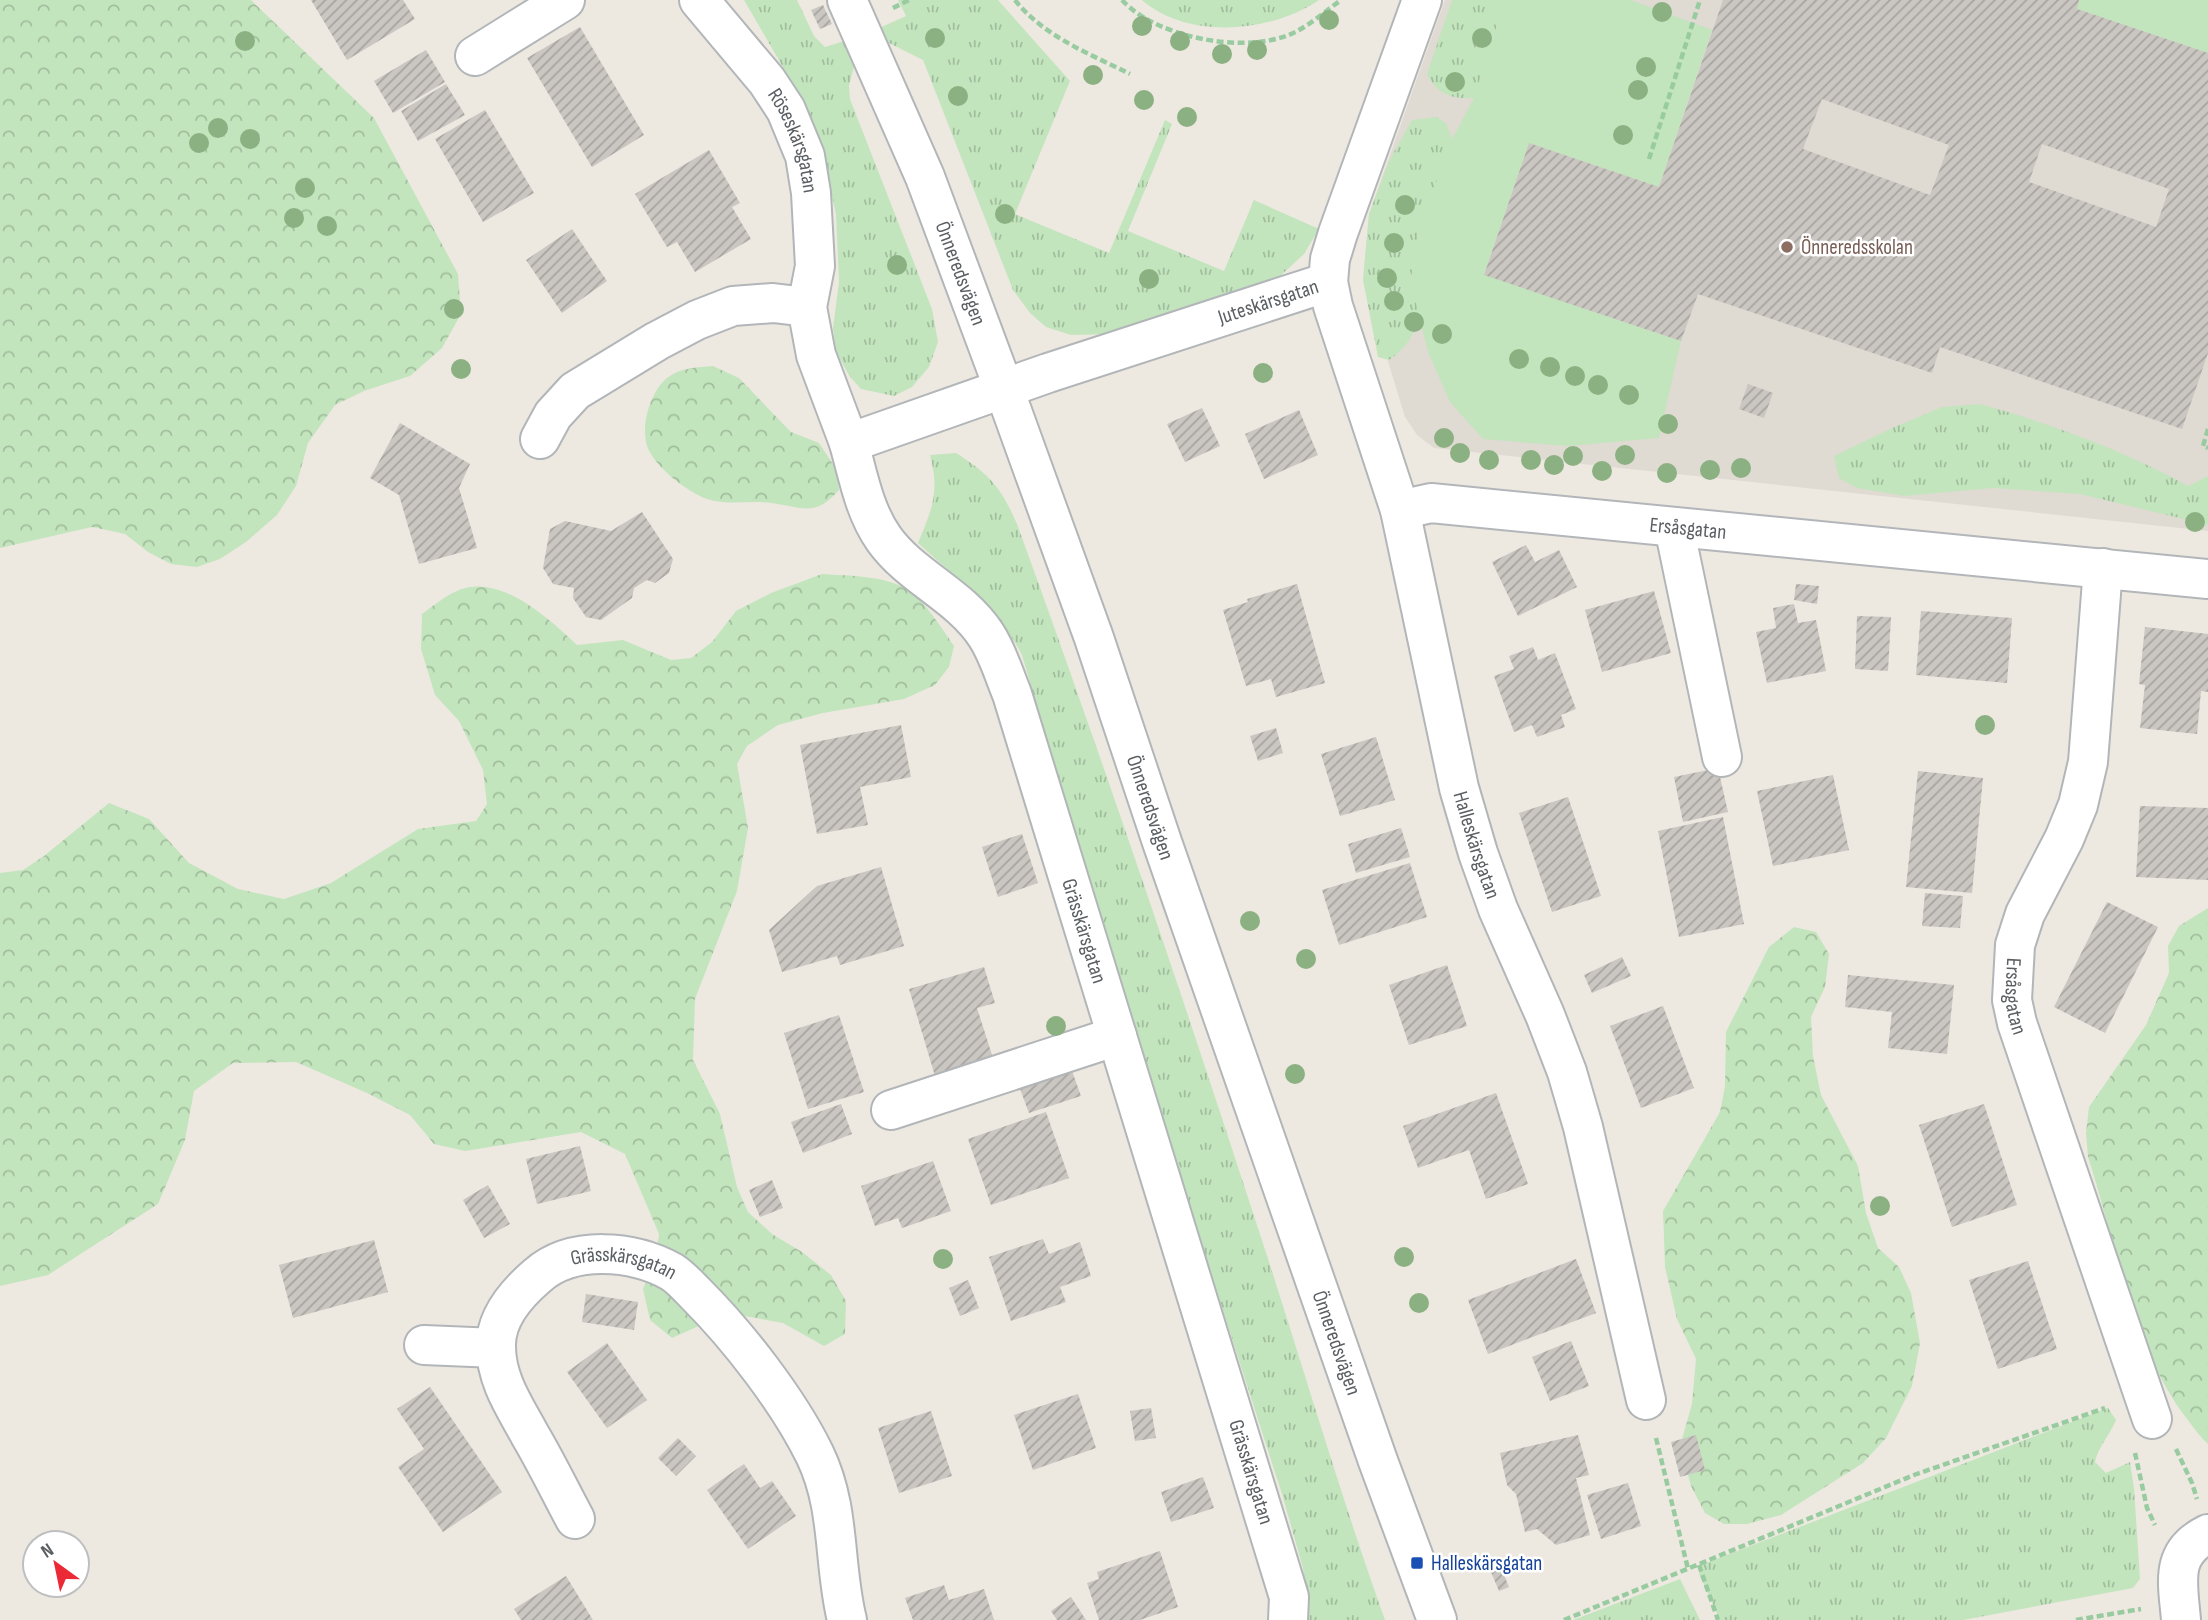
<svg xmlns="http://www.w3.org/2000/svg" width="2208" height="1620" viewBox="0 0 2208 1620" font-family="'Sofia Sans Condensed',sans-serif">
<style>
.education{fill:#dfdad2}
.grass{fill:url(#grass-tufts)}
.forest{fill:url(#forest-crowns)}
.green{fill:#c3e5bd}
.building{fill:url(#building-hatch);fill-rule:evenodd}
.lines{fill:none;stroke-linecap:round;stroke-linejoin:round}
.minor-casing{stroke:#b2b6b9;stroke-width:42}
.path{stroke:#99cba0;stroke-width:4.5;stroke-dasharray:7 3.5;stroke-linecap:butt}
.minor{stroke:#fff;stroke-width:38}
.tree{fill:#8bb081}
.education-dot{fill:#8d6e63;stroke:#fff;stroke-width:2.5}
.transit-dot{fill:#1a4fb4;stroke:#fff;stroke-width:2.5}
.labels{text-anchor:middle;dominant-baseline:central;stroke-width:5;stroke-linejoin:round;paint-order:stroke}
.street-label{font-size:21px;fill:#5a5f63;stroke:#fff}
.education-label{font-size:21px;fill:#785e54;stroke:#fff;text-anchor:start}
.transit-label{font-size:21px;fill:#164399;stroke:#fff;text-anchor:start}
</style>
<defs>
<pattern id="grass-tufts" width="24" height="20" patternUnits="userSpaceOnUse" patternTransform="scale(1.75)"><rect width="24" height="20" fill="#c3e5bd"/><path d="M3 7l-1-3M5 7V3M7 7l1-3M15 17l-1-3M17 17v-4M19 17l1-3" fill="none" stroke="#a1bd9d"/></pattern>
<pattern id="forest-crowns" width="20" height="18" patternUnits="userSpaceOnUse" patternTransform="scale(1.75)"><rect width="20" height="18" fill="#c3e5bd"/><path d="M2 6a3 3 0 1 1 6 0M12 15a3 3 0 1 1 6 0" fill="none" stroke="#a1bd9d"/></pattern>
<pattern id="building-hatch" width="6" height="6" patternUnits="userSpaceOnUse" patternTransform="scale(1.75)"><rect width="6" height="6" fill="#cac6c1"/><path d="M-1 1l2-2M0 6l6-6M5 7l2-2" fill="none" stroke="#a7a4a0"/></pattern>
</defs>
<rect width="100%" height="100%" fill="#ede9e1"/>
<!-- education -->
<polygon class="education" points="1445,0 2208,0 2208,531 1434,448 1417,435 1405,417 1363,280 1369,214"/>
<!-- grass -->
<g class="grass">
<polygon points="744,0 797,0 814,36 825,47 851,39 857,55 849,86 850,99 932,309 938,342 929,367 912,387 894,396 861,389 850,377 836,352 833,328 839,282 836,214 822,154 803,102"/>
<polygon points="898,0 998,0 1070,81 1015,214 1109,253 1165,120 1172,124 1128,231 1224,271 1254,200 1319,229 1304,254 1277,279 1115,334 1071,335 1046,327 1030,313 1013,290 923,60 883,40 877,29 906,16"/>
<path d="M1142 0H1319C1271 33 1187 40 1142 0Z"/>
<path d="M1452 0H1505L1474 98C1452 99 1437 95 1427 74Z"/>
<path d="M1437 117 1446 123 1452 139 1414 249 1411 283 1421 318C1413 335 1405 350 1389 360L1378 357 1363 280 1369 214 1389 161 1412 120Z"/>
<path d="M1980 404C2051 424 2124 450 2188 486L2208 476V525L2080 494 1993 488 1905 496 1857 488 1839 478 1834 456 1890 429 1942 407Z"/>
<path d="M956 453C989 474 1001 487 1017 524 1101 755 1180 988 1256 1222 1300 1355 1338 1489 1385 1620H1309L1303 1568 1282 1494 1129 1018 1022 655C998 608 955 577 918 543 932 509 940 492 930 455Z"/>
<path d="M2108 1408 2116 1420C2110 1435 2098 1447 2095 1462L2106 1473 2130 1462 2134 1488 2140 1579 2133 1588 1963 1620H1720L1699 1574 1701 1565Z"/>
<polygon points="1680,1579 1700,1620 1573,1620"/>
</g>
<!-- forest -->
<g class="forest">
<polygon points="0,0 251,0 374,118 458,274 461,314 442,348 410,376 364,391 335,405 308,443 296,486 277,515 246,542 220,559 197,567 171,564 148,552 125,534 92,527 0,548"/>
<path d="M713 366 739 378 791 432 819 443 837 470 839 490C814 518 803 507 771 503 750 500 728 506 707 499 687 492 650 464 646 442 644 432 645 420 648 410 652 398 657 386 667 378 679 368 698 367 713 366Z"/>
<path d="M822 574C849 576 884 575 908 590 923 599 944 631 954 646L949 667 935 685 904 699 823 713 778 725 747 746 737 764 748 828 737 891 695 999 693 1060 720 1114 737 1187 748 1212 772 1234 802 1252 831 1275 846 1301 845 1334 824 1346 783 1323 728 1313 672 1338 650 1320 643 1289 656 1257 659 1234 625 1154 581 1132 465 1151 434 1144 410 1115 367 1093 296 1062 233 1063 194 1091 185 1140 158 1204 48 1275 0 1286V873L23 870 44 856 109 803 149 819 189 863 238 889 284 899 331 883 418 829 476 821 487 804 483 770 459 721 435 695 421 649 422 614C433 606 446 595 459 590 501 574 548 618 577 645L623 640 671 660 691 658 712 642 736 611 771 593Z"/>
<path d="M2208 908V1444C2199 1436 2192 1425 2184 1415 2130 1341 2116 1243 2088 1157L2086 1133 2089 1107 2146 1025 2169 973 2168 946 2179 926Z"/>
<polygon points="1794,927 1816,932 1829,954 1825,987 1811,1017 1813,1056 1821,1095 1858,1166 1866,1213 1878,1248 1899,1267 1911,1293 1920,1343 1912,1386 1886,1438 1863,1463 1781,1515 1747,1524 1724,1524 1705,1513 1691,1486 1680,1446 1692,1404 1696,1359 1677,1319 1665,1267 1663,1211 1720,1112 1725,1086 1726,1032 1769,947"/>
</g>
<!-- green -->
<g class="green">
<polygon points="1505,0 1631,0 1712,30 1659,187 1529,143 1484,274 1681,341 1659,438 1568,446 1483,439 1450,402 1428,352 1411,283 1414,249 1432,193 1452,139 1474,98"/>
<polygon points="2079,0 2208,0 2208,53 2077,9"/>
</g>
<!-- building -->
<g class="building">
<polygon points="311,0 403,0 415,19 347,60"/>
<path d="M1723 0H2079L2077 9 2208 53V353L2182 429 1940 347 1932 373 1698 294 1681 341 1484 275 1529 143 1659 187ZM1822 99 1949 145 1930 195 1803 149ZM2042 144 2169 189 2156 227 2029 182Z"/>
<polygon points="823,5 832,24 820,29 811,10"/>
<polygon points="580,27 644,135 592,167 527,58"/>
<polygon points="426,50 445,82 393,113 374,81"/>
<polygon points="446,84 465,115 418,141 401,111"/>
<polygon points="485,110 534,193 483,222 435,139"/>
<polygon points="709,150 740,203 732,207 751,239 695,272 677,242 667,247 635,194"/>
<polygon points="572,229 607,281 562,313 526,260"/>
<polygon points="1748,384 1773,393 1764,418 1739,409"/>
<polygon points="1202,408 1220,446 1185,462 1167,424"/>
<polygon points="1299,410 1318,455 1264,479 1245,434"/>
<polygon points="400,423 470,464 459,488 477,548 419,564 399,495 370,478"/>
<polygon points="642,512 673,559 669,573 655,583 647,580 634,588 632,598 601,620 586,617 573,598 574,588 553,584 543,568 550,529 565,521 611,531"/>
<polygon points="1526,545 1535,562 1559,550 1577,587 1518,616 1492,562"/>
<polygon points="1297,584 1325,683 1276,697 1271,679 1246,686 1223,610 1248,602 1247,599"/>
<polygon points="1796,584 1819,586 1817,604 1794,600"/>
<polygon points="1654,591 1671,653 1602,672 1585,610"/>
<polygon points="1794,604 1798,623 1816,620 1826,671 1767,683 1756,632 1776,628 1773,608"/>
<polygon points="1921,611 2012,618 2007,683 1916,675"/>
<polygon points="1857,616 1891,617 1888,671 1855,669"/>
<polygon points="2145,627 2208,634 2208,692 2201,691 2197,734 2140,728 2145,685 2139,684"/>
<polygon points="1533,647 1538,660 1555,653 1576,709 1561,715 1565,727 1537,737 1532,725 1514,732 1494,676 1514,669 1509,656"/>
<polygon points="901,725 911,777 860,787 868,825 817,834 800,745"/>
<polygon points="1276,728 1283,753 1258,761 1250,736"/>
<polygon points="1376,737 1395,800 1340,816 1321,754"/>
<polygon points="1718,768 1728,812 1683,822 1674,777"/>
<polygon points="1918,771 1983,778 1972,893 1906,887"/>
<polygon points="1833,775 1849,850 1773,866 1757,791"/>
<polygon points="1568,797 1601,896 1552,912 1519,813"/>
<polygon points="2140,806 2208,808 2208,880 2136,877"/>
<polygon points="1723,817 1744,924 1679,937 1658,831"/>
<polygon points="1401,828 1410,857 1356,873 1348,844"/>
<polygon points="1022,834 1038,883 998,897 982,847"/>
<polygon points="1410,863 1427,917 1339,945 1322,890"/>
<polygon points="881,867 904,946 840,965 837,956 782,972 769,930 817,886"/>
<polygon points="1925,893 1963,896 1960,928 1922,926"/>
<polygon points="2107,902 2158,927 2105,1033 2054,1007"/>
<polygon points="1622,957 1631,976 1592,993 1584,975"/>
<polygon points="1447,965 1467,1026 1409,1045 1389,985"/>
<polygon points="984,967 995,1003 977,1008 993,1058 935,1076 909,989"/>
<polygon points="1848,975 1954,985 1947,1054 1888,1048 1892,1012 1845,1007"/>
<polygon points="1663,1006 1694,1088 1641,1108 1610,1026"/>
<polygon points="839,1015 864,1092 808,1109 784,1033"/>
<polygon points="1072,1071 1081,1096 1029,1113 1020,1089"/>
<polygon points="1496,1093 1528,1184 1486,1199 1469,1150 1418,1168 1403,1126"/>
<polygon points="841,1104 852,1134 803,1153 791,1122"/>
<polygon points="1984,1104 2017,1205 1952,1227 1919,1125"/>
<polygon points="1046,1112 1069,1178 991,1205 968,1139"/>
<polygon points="580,1146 591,1191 537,1204 526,1159"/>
<polygon points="933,1161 951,1211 902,1228 898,1218 875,1226 861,1186"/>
<polygon points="772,1180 783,1208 760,1217 749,1190"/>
<polygon points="488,1185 510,1224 484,1238 463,1200"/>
<polygon points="1043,1239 1049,1254 1080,1242 1091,1276 1060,1287 1066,1302 1011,1321 989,1257"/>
<polygon points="374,1240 388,1292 293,1318 279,1265"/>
<polygon points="1576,1259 1596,1313 1488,1354 1468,1300"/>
<polygon points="2028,1261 2057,1349 1998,1369 1969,1280"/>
<polygon points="968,1280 979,1308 960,1316 949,1288"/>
<polygon points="586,1294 638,1302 634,1330 582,1322"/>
<polygon points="1571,1341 1589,1386 1550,1401 1532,1357"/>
<polygon points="607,1343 647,1400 607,1428 567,1372"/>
<polygon points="430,1387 502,1492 443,1532 398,1467 424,1449 397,1409"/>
<polygon points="1078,1394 1096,1448 1033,1470 1014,1415"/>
<polygon points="1151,1408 1156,1438 1135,1441 1130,1411"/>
<polygon points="931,1411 952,1476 899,1493 878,1428"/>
<polygon points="1578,1435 1589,1475 1576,1478 1590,1535 1556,1545 1537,1529 1525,1532 1516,1494 1507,1485 1500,1453"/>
<polygon points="1696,1435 1705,1470 1680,1477 1671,1442"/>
<polygon points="678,1438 696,1456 676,1476 658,1458"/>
<polygon points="744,1464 760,1488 772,1481 796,1516 748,1549 707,1490"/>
<polygon points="1203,1477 1214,1508 1171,1522 1161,1492"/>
<polygon points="1628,1483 1641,1526 1601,1539 1587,1495"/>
<polygon points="1160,1551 1178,1607 1140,1620 1099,1620 1087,1583 1099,1579 1097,1572"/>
<polygon points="1501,1568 1509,1587 1499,1591 1491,1572"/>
<polygon points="566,1576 593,1620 521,1620 514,1609"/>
<polygon points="944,1585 949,1600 984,1589 994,1620 913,1620 905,1598"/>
<polygon points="1071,1597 1086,1620 1057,1620 1051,1611"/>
</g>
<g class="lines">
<defs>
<g id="minor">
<path id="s1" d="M699 0 767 81 786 110 805 156 811 193 815 266 807 307 816 355 849 443"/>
<path id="s2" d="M847 0 925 177 1004 389 1094 638 1162 842 1378 1461 1437 1620"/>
<polyline points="475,56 565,0"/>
<path id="s3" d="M1328 282 1333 306 1400 510 1459 788 1478 853 1498 909 1545 1015 1567 1072 1583 1127 1646 1400"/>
<polyline points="540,439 553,415 575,391 657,341 697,320 733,306 773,303 807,307"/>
<path id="s4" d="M1400 510 1431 503 2208 579"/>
<polyline points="1674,527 1722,757"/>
<path id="s5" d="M2103 568 2088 762 2078 805 2064 839 2025 914 2015 945 2012 1000 2017 1023 2152 1419"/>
<polyline points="891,1110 1117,1036"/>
<polyline points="424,1345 496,1348"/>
<path id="s6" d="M575 1519C560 1491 546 1462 530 1435 515 1407 496 1380 496 1347 495 1319 516 1294 537 1276 572 1245 633 1250 672 1272 680 1277 688 1286 695 1293 738 1336 788 1400 815 1455 841 1509 833 1564 847 1620"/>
<path id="s7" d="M1288 1620 1289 1597 1012 694C1004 675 998 653 986 635 960 595 911 577 884 539 864 511 858 475 849 443L1048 373 1328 282 1330 259 1338 233 1422 0"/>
<path d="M2181 1620C2178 1583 2169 1553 2208 1534"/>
</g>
</defs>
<!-- minor casing -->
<use href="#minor" class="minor-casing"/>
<!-- path -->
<g class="path">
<path d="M1015 0C1043 36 1090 54 1130 74"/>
<path d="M1122 0C1156 37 1239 53 1286 36 1306 29 1324 12 1341 0"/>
<polyline points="893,8 909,0"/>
<polyline points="1649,159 1700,0"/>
<polyline points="2208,429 2203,446 2208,448"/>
<polyline points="1656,1438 1688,1569"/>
<polyline points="2176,1449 2192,1483 2197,1499"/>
<polyline points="2135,1453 2147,1508 2155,1525"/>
<polyline points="1699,1565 1718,1620"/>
<polyline points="1564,1620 1914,1475 2105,1408"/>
<polyline points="2076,1620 2141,1609"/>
</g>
<!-- minor -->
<use href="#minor" class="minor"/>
</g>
<!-- trees -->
<g class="tree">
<circle cx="1662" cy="12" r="10"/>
<circle cx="1329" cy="20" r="10"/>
<circle cx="1142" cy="26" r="10"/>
<circle cx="935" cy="38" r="10"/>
<circle cx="1482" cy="38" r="10"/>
<circle cx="245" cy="41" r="10"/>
<circle cx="1180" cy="41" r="10"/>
<circle cx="1257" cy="50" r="10"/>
<circle cx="1222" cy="54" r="10"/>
<circle cx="1646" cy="67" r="10"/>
<circle cx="1093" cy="75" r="10"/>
<circle cx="1455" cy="82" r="10"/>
<circle cx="1638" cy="90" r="10"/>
<circle cx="958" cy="96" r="10"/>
<circle cx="1144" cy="100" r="10"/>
<circle cx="1187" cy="117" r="10"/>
<circle cx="218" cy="128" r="10"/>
<circle cx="1623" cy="135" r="10"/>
<circle cx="250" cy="139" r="10"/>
<circle cx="199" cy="143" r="10"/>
<circle cx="305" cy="188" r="10"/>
<circle cx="1405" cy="205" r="10"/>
<circle cx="1005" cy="214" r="10"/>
<circle cx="294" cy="218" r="10"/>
<circle cx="327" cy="226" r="10"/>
<circle cx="1394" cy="243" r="10"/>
<circle cx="897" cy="265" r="10"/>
<circle cx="1387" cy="278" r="10"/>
<circle cx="1149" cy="279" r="10"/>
<circle cx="1394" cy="301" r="10"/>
<circle cx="454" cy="309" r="10"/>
<circle cx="1414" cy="322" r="10"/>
<circle cx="1442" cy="334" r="10"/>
<circle cx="1519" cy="359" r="10"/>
<circle cx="1550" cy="367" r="10"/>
<circle cx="461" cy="369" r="10"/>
<circle cx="1263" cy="373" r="10"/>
<circle cx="1575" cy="376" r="10"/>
<circle cx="1598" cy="385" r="10"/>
<circle cx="1629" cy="395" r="10"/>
<circle cx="1668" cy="424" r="10"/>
<circle cx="1444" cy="438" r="10"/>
<circle cx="1460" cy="453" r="10"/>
<circle cx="1625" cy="455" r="10"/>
<circle cx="1573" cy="456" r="10"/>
<circle cx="1489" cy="460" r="10"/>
<circle cx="1531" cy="460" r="10"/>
<circle cx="1554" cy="465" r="10"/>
<circle cx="1741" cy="468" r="10"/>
<circle cx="1710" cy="470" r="10"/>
<circle cx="1602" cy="471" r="10"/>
<circle cx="1667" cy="473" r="10"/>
<circle cx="2195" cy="522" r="10"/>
<circle cx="1985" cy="725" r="10"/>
<circle cx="1250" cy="921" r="10"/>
<circle cx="1306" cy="959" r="10"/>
<circle cx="1056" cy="1026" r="10"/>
<circle cx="1295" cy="1074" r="10"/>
<circle cx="1880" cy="1206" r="10"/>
<circle cx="1404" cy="1257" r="10"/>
<circle cx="943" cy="1259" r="10"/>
<circle cx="1419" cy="1303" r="10"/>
</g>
<!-- markers -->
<circle class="education-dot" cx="1787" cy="247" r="7"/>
<rect class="transit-dot" x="1410" y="1556" width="14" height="14" rx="3.5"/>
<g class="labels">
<!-- street labels -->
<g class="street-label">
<text stroke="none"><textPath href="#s1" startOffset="172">Röseskärsgatan</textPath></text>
<text stroke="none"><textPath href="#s2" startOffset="296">Önneredsvägen</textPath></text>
<text stroke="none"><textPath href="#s7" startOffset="1718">Juteskärsgatan</textPath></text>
<text stroke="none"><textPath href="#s4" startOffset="290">Ersåsgatan</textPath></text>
<text stroke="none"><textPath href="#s2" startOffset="863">Önneredsvägen</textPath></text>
<text stroke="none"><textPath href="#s3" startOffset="583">Halleskärsgatan</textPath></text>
<text transform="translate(1084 931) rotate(73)">Grässkärsgatan</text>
<text stroke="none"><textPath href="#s5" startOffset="444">Ersåsgatan</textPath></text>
<text stroke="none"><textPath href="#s6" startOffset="368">Grässkärsgatan</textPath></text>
<text stroke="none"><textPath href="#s2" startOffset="1430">Önneredsvägen</textPath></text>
<text transform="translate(1251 1472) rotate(73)">Grässkärsgatan</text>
</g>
<!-- education labels -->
<g class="education-label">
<text x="1801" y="247">Önneredsskolan</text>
</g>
<!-- transit labels -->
<g class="transit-label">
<text x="1431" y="1563">Halleskärsgatan</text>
</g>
</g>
<!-- north arrow -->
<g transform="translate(56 1564) rotate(327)"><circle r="33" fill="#ffffff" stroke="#bdbfc1" stroke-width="2"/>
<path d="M0-5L12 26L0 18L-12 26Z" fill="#eb2a36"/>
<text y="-10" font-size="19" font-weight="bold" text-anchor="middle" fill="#5a5f63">N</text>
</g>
</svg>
